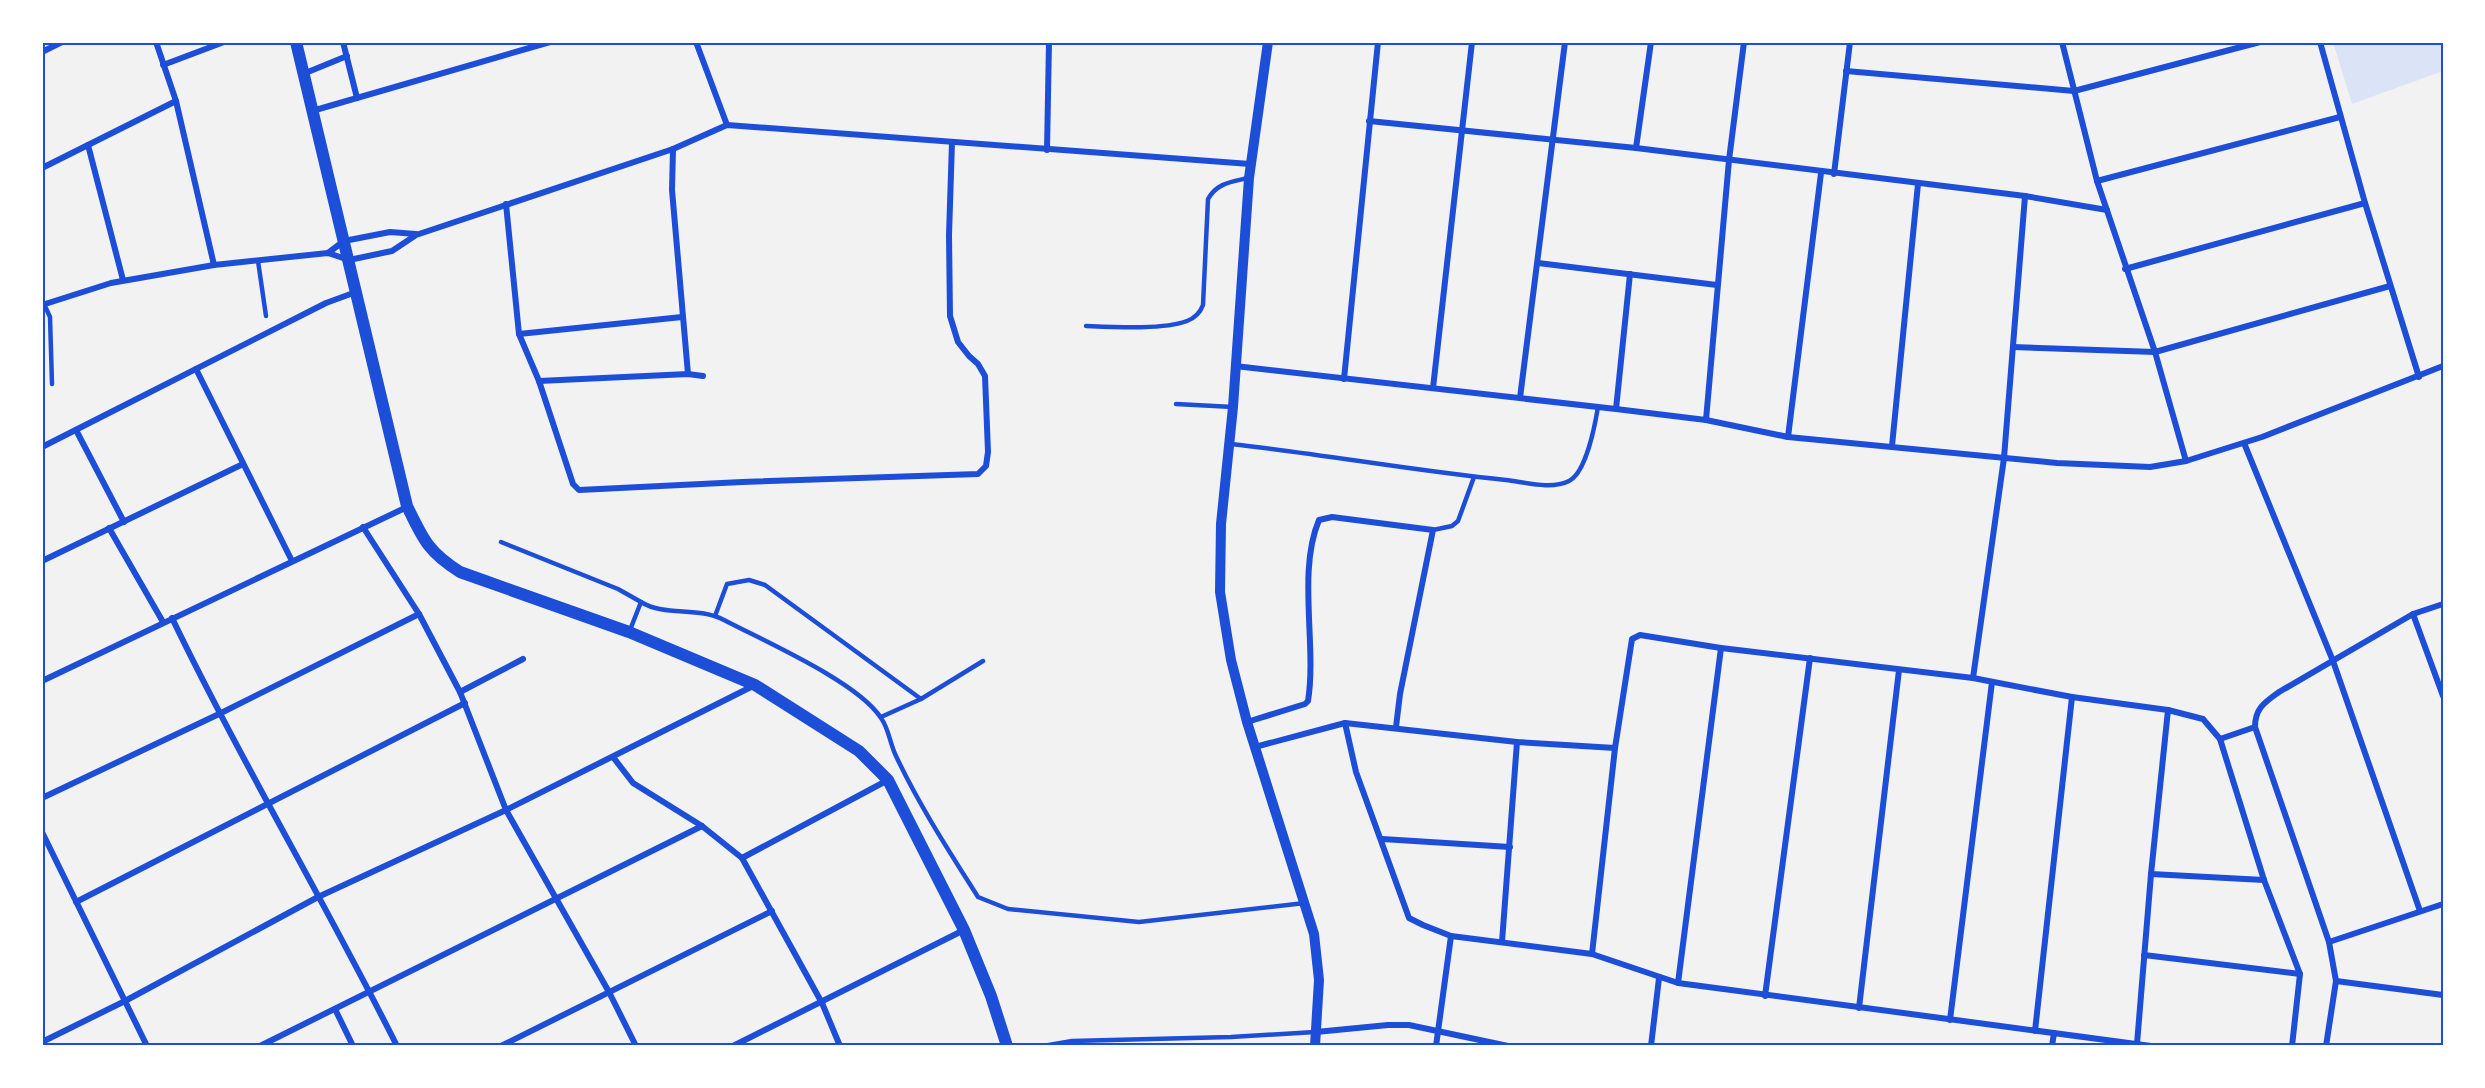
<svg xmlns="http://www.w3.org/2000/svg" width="2485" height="1088" viewBox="0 0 2485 1088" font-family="'DejaVu Sans',sans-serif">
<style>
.green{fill:#dbe4f7}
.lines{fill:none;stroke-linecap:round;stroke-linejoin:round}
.service{stroke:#1d4ed8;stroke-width:4.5}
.minor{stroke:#1d4ed8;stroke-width:6}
.tertiary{stroke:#1d4ed8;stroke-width:10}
.secondary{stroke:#1d4ed8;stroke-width:12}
.neatline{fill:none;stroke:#1d4ed8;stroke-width:2}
</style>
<rect width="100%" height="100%" fill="#f2f2f2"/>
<!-- green -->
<polygon class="green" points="2333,42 2443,42 2443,71 2352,104"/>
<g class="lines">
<!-- service -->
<g class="service">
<polyline points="258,261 266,316"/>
<polyline points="44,304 50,317 52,384"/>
<path d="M1086 326C1111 327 1164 330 1187 321 1195 318 1200 313 1203 305L1208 199C1217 183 1231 182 1248 178"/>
<polyline points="1176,404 1233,407"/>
<path d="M1231 444C1322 454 1414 471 1506 480 1524 482 1551 490 1569 481 1586 473 1595 425 1598 407"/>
<polyline points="1433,530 1452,526 1458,521 1474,477"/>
<polyline points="501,542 618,589 641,602"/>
<polyline points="715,616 727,584 749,580 765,585 921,699 983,661"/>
<path d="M630 630 641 602C665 617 698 606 724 620 764 641 858 682 881 718 889 729 890 744 896 756 919 805 949 851 978 897L1008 909 1139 922 1305 903"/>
<polyline points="881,717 921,699"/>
<polyline points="1043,1046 1072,1041 1231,1037 1315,1032"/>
</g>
<!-- minor -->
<g class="minor">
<polyline points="156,42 176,101 214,265"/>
<polyline points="343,42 357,98"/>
<polyline points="696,42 727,125"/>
<polyline points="2062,42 2097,181 2155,352 2186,461"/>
<polyline points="2320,42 2365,203 2419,377"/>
<polyline points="42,52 62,42"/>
<polyline points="163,65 224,42"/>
<polyline points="1846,71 2074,91 2260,42"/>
<polyline points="303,74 347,56"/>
<polyline points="312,111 550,42"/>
<polyline points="1369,121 1636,148 2025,196 2107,210"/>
<polyline points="88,145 123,280"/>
<polyline points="1636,148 1651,42"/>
<polyline points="673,149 672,190 688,374"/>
<polyline points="1047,150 1049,42"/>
<polyline points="42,168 176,101"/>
<polyline points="1834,174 1850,42"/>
<polyline points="2097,181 2340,117"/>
<polyline points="506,204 519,334 539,381 573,484 579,490 742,482 978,474 986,466 988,452 985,376 978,364 969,356 958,342 950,316 949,235 952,142"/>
<polyline points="328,253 344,241 390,232 416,234"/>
<polyline points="1538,263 1717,285"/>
<polyline points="2125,269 2365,203"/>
<polyline points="42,305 111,283 214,265 328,253 349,260 392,251 416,235 673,149 727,125 1250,164"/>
<polyline points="519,334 682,317"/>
<polyline points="2013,347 2155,352 2390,286"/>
<polyline points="1235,366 1616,409 1706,420 1788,437 2057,463 2150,467 2186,461 2262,437 2443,366"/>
<polyline points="196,369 292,561"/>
<polyline points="1344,379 1378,42"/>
<polyline points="539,381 688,374 703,376"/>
<polyline points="1433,388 1472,42"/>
<polyline points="1520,398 1565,42"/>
<polyline points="1616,409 1630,274"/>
<polyline points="1706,420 1729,160 1744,42"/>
<polyline points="76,430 124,522"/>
<polyline points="1788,437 1821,173"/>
<polyline points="2244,443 2333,661 2420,911"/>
<polyline points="1892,446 1918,184"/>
<polyline points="42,447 326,303 356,292"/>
<polyline points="363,527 419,614 460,692 506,810 609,992 636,1046"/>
<polyline points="109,528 163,622"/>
<polyline points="42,561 243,464"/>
<polyline points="2413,614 2443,696"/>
<path d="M172 618C242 763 325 902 397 1046"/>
<polyline points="1973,678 2004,458 2025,196"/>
<polyline points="42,681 407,507"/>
<polyline points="460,692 523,659"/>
<path d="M1247 722 1305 704 1308 701C1317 645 1297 572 1319 520L1332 517 1433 530 1400 694 1396 727"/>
<polyline points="1345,723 1356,772 1409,918 1423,925 1451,936 1592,954 1678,983 2151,1046"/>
<polyline points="2220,739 2255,727"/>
<polyline points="1255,747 1345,723 1517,742 1615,748 1632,639 1640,635 1721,648 1973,678 2072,697 2168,710 2203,719 2220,739 2264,880 2300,974 2292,1046"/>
<polyline points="613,757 633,783 702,826 742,858 822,1003 840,1046"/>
<polyline points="42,798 219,714 419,614"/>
<polyline points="42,832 147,1046"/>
<polyline points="1382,839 1510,847"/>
<polyline points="742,858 888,780"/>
<polyline points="2151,874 2264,880"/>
<polyline points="76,902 465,703"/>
<polyline points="1502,942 1517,742"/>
<polyline points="2329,942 2443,904"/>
<polyline points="1592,954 1615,748"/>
<polyline points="2144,955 2300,974"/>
<polyline points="2336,981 2443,995"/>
<polyline points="1678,983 1721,648"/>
<polyline points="1765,996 1810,658"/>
<polyline points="1859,1008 1899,670"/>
<polyline points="335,1009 353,1046"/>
<polyline points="1950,1020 1992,682"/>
<polyline points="2035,1031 2072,697"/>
<polyline points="1316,1032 1388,1025 1409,1025 1508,1046"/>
<polyline points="42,1042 125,1001 318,897 506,810 755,685"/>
<polyline points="2137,1044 2151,874 2168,710"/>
<polyline points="260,1046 702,826"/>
<polyline points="501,1046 772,911"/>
<polyline points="733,1046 964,930"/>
<polyline points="1436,1046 1451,936"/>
<polyline points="1651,1046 1659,978"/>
<polyline points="2052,1046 2054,1033"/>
<path d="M2326 1046 2336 981 2329 942 2255 727C2255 708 2265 702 2279 692L2413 614 2443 604"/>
</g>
<!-- tertiary -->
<polyline class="tertiary" points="1268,42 1249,178 1233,407 1221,524 1220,592 1231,660 1247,722 1314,934 1319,980 1315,1046"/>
<!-- secondary -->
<path class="secondary" d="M296 42 407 506C423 539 428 552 460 572L629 632 755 685 859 751 888 780 964 930 991 996 1007 1046"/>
</g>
<!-- border -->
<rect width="2485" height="1088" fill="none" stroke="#ffffff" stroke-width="87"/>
<rect x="44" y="44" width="2398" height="1000" class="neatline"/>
</svg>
